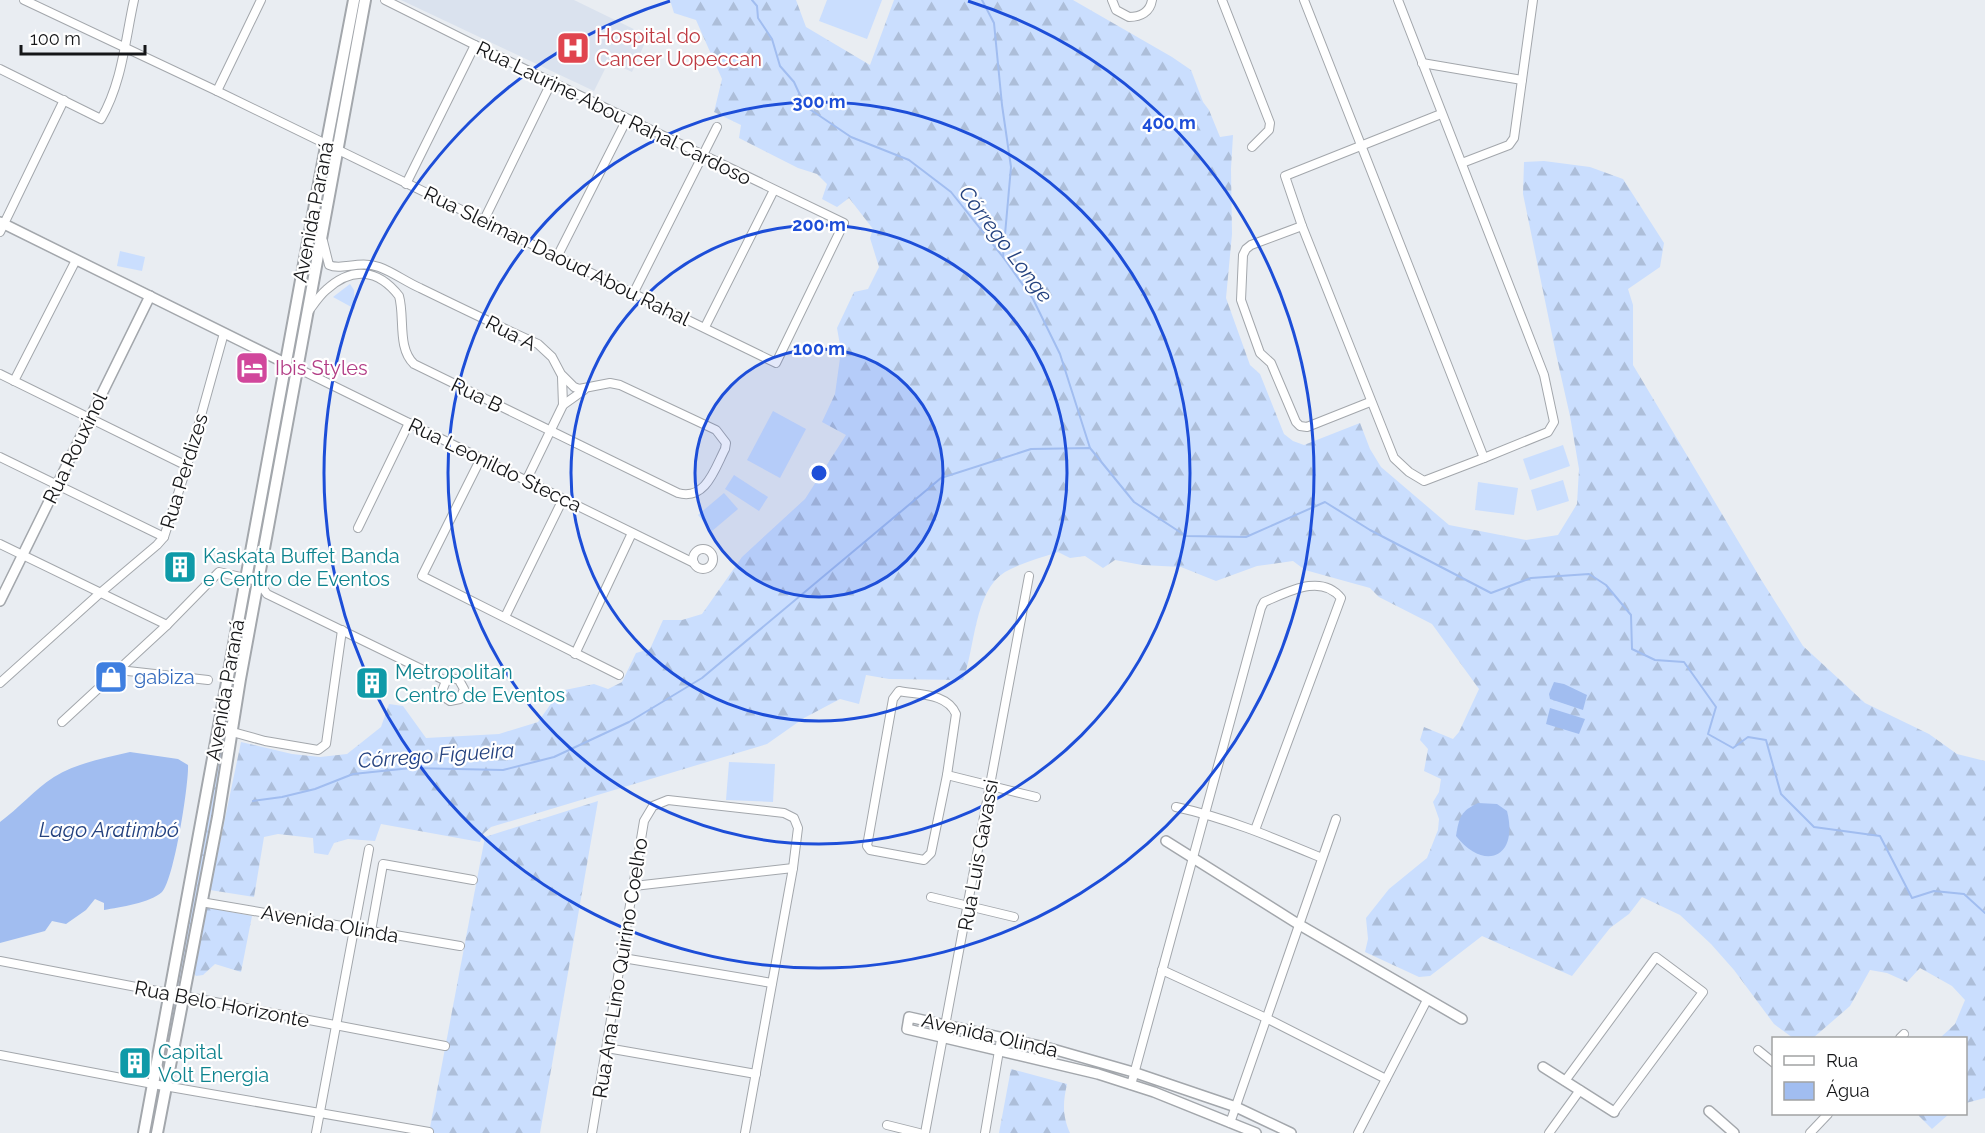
<svg xmlns="http://www.w3.org/2000/svg" width="1985" height="1133" viewBox="0 0 1985 1133" font-family="Raleway,sans-serif">
<style>
.built{fill:#dae2ee}
.grass{fill:#cadefe}
.forest{fill:url(#forest-firs)}
.park{fill:url(#park-crowns)}
.water{fill:#a1bdf0}
.lines{fill:none;stroke-linecap:round;stroke-linejoin:round}
.stream{stroke:#a1bdf0;stroke-width:2}
.minor-casing{stroke:#a3a7ac;stroke-width:10}
.tertiary-casing{stroke:#a3a7ac;stroke-width:12}
.secondary-casing{stroke:#a3a7ac;stroke-width:14}
.minor{stroke:#fff;stroke-width:8}
.tertiary{stroke:#fff;stroke-width:9}
.secondary{stroke:#fff;stroke-width:10}
.ring{fill:none;stroke:#1d4ed8;stroke-width:3}
.labels{text-anchor:middle;dominant-baseline:central;stroke-width:4.5;stroke-linejoin:round;paint-order:stroke}
.health-label{font-size:20px;fill:#be3a42;stroke:#fff;text-anchor:start}
.street-label{font-size:20px;fill:#151618;stroke:#fff}
.hotel-label{font-size:20px;fill:#b23c85;stroke:#fff;text-anchor:start}
.culture-label{font-size:20px;fill:#0d838f;stroke:#fff;text-anchor:start}
.shop-label{font-size:20px;fill:#366cbe;stroke:#fff;text-anchor:start}
.water-label{font-size:21px;font-style:italic;fill:#24427f;stroke:#fff}
.centre{fill:#1d4ed8;stroke:#fff;stroke-width:3}
.ring-label{font-size:18px;text-anchor:middle;font-weight:bold;fill:#1d4ed8;stroke:#fff;stroke-width:4.5;stroke-linejoin:round;paint-order:stroke}
</style>
<defs>
<pattern id="forest-firs" width="22" height="20" patternUnits="userSpaceOnUse" patternTransform="scale(1.5)"><rect width="22" height="20" fill="#cadefe"/><path d="M5 1l3.5 6h-7zM16 11l3.5 6h-7z" fill="#adbed9"/></pattern>
<pattern id="park-crowns" width="20" height="18" patternUnits="userSpaceOnUse" patternTransform="scale(1.5)"><rect width="20" height="18" fill="#cadefe"/><path d="M2 6a3 3 0 1 1 6 0M12 15a3 3 0 1 1 6 0" fill="none" stroke="#adbed9"/></pattern>
</defs>
<rect width="100%" height="100%" fill="#e9edf2"/>
<!-- built -->
<polygon class="built" points="401,0 574,0 648,36 632,72 609,61 594,91"/>
<!-- grass -->
<g class="grass">
<polygon points="827,0 882,0 867,39 819,21"/>
<polygon points="120,251 145,257 142,271 117,266"/>
<polygon points="350,284 354,290 355,309 333,297"/>
<polygon points="773,411 806,429 780,478 747,460"/>
<polygon points="1563,445 1570,466 1530,480 1523,459"/>
<polygon points="734,475 768,497 759,511 725,489"/>
<polygon points="1563,480 1569,501 1537,511 1531,490"/>
<polygon points="1478,482 1518,488 1514,515 1475,510"/>
<polygon points="724,493 738,509 712,531 698,515"/>
<polygon points="729,762 775,764 773,802 726,800"/>
</g>
<!-- forest -->
<g class="forest">
<path d="M670 0H796L806 27 870 65 894 0H1073L1172 57 1191 70 1203 102 1209 110 1220 137 1233 135 1231 169 1232 234 1226 298 1250 365 1260 374 1284 434 1293 441 1304 445 1360 423 1370 449 1381 467 1449 525 1526 540 1558 535 1577 504 1579 469 1570 416 1556 354 1523 194 1524 162 1544 161 1590 167 1623 179 1664 243 1660 267 1628 289 1633 305V365L1762 581 1803 646 1865 703 1929 734 1957 754 1985 761V1098L1966 1103V1038H1940L1955 1024 1965 1000 1952 986 1920 968 1907 982 1887 973 1870 970 1850 1006 1813 1038H1793L1774 1024 1734 970 1711 944 1680 915 1642 897 1629 914 1610 928 1572 976 1482 936 1430 976 1419 977 1365 952 1368 939 1366 918 1389 889 1427 858 1438 830 1439 819 1433 802 1439 792 1441 779 1424 771 1428 749 1420 740 1424 727 1453 739 1459 732 1479 689 1432 624 1379 597 1370 588 1305 570 1293 561 1257 566 1216 581 1181 567 1142 565 1115 560 1103 568 1085 556 1070 558 1058 552C1040 558 1021 563 1005 572 974 591 975 649 963 680L889 679 866 675 859 704 840 699 804 718 767 744 491 827 483 834 480 842 381 824 375 841 348 839 334 843 328 855 314 853 313 838 278 834 264 837 254 897 210 890 241 742 292 754 320 757 347 754 381 727 389 704 403 706 426 738 499 734 538 722 560 691 594 684 608 689 622 682 636 653 650 649 663 620H682L702 614 742 557 805 499 846 435 822 422 835 394 841 351 837 328 854 292 868 289 879 267 870 238 873 229 849 198 837 207 822 199 827 184 817 174 798 168 739 138 741 125 714 112 722 79 696 20 674 13Z"/>
<polygon points="598,801 540,1133 429,1133 485,837"/>
<polygon points="205,907 252,916 241,972 215,964 203,975 196,976 192,971"/>
<path d="M1011 1069 1067 1084C1063 1102 1062 1115 1070 1133H999Z"/>
<polygon points="1917,1114 1949,1114 1932,1129"/>
</g>
<!-- park -->
<g class="park">
<polygon points="329,152 334,152 296,354 292,353"/>
<polygon points="291,369 255,573 253,572 289,370"/>
<polygon points="234,687 235,689 212,819 178,988 176,988 231,688"/>
<polygon points="173,1001 176,1003 161,1078 160,1078"/>
</g>
<!-- water -->
<g class="water">
<polygon points="1554,682 1564,684 1587,695 1583,710 1550,699 1549,694"/>
<polygon points="1550,708 1585,719 1579,734 1546,724"/>
<path d="M130 752 178 759 188 765C189 783 174 880 162 892 150 903 120 907 104 910V903L95 899 86 910 66 924 52 921 45 931 0 943V822C19 808 34 790 54 777 77 763 104 758 130 752Z"/>
<path d="M1478 803 1497 804 1507 811C1519 858 1484 872 1456 836 1459 817 1461 811 1478 803Z"/>
</g>
<g class="lines">
<!-- stream -->
<g class="stream">
<polyline points="752,0 757,6 758,18 772,39 780,66 794,82 805,106 851,137 909,160 951,192 1003,257 1033,299 1060,354 1090,448"/>
<polyline points="982,0 994,23 1002,105 1011,167 1003,257"/>
<polyline points="253,801 282,797 315,789 353,774 411,768 503,770 554,757 629,722 702,678 941,478 1031,449 1090,448 1134,502 1186,536 1246,537 1325,502 1370,530 1491,593 1531,578 1589,574 1606,585 1631,615 1632,649 1655,660 1684,662 1716,707 1708,734 1733,748 1748,737 1766,740 1781,794 1814,827 1880,836 1912,898 1934,891 1964,894 1985,913"/>
</g>
<defs>
<g id="minor">
<polyline points="24,0 217,91 776,363 844,223 475,45 385,0"/>
<path d="M1112 0 1116 10 1129 17C1141 17 1150 12 1152 0"/>
<polyline points="1222,0 1270,123 1269,130 1252,147"/>
<polyline points="1304,0 1484,458 1548,432 1554,422 1544,375 1398,0"/>
<polyline points="1422,63 1522,80"/>
<path d="M0 69 101 119C122 83 125 41 134 0"/>
<polyline points="217,91 261,0"/>
<polyline points="1441,114 1285,176 1302,226 1394,458 1409,472 1424,481 1484,458"/>
<polyline points="1462,163 1509,145 1514,138 1533,0"/>
<polyline points="406,184 475,45"/>
<polyline points="483,222 552,81"/>
<polyline points="1302,226 1251,245 1246,249 1243,255 1241,300 1260,353 1271,363 1296,422 1300,426 1307,427 1370,402"/>
<polyline points="0,232 64,100"/>
<polyline points="557,257 627,119"/>
<polyline points="633,294 717,127"/>
<path d="M308 312C314 304 319 296 326 290 352 266 378 269 399 296 405 317 397 348 414 364L678 493C706 501 715 468 725 449L726 443 716 430 620 385 610 383 579 389 574 387 561 374 552 357 538 344C498 326 459 307 420 288 406 282 393 272 379 267 359 260 341 271 329 265L323 241"/>
<polyline points="705,327 774,190"/>
<polyline points="297,368 694,563"/>
<polyline points="0,374 187,466"/>
<polyline points="562,377 563,405"/>
<polyline points="14,381 76,260"/>
<polyline points="0,457 164,537"/>
<polyline points="481,458 422,576 619,675"/>
<polyline points="526,481 563,405 584,390"/>
<polyline points="358,528 409,423"/>
<polyline points="0,544 167,625"/>
<circle cx="703" cy="559" r="10"/>
<polyline points="505,617 563,499"/>
<polyline points="575,654 632,533"/>
<polyline points="119,670 208,680"/>
<polyline points="0,683 99,594 157,545 164,537 187,466 224,333"/>
<path d="M899 691C919 695 947 693 956 714L947 775 931 853 924 860 870 850 867 846 893 699Z"/>
<polyline points="62,722 167,625 219,572 258,581 267,594 446,681 452,678 459,680 464,689 460,699 450,701 444,697 442,691 446,681"/>
<polyline points="218,728 265,741 318,750 326,744 342,630"/>
<polyline points="947,775 1036,797"/>
<path d="M1176 807C1227 818 1274 838 1322 858"/>
<polyline points="634,886 793,868"/>
<polyline points="931,897 1014,917"/>
<polyline points="201,902 460,946"/>
<polyline points="371,931 383,864 473,880"/>
<polyline points="623,958 772,983"/>
<polyline points="0,961 445,1046"/>
<polyline points="1162,970 1266,1018 1386,1079"/>
<polyline points="1900,1038 1904,1034"/>
<polyline points="607,1048 756,1074"/>
<polyline points="1758,1050 1774,1063"/>
<polyline points="0,1055 153,1084 429,1132"/>
<polyline points="1565,1081 1656,957 1703,992 1614,1112"/>
<path d="M1131 1085 1261 608 1264 602C1288 592 1321 573 1341 598L1255 830"/>
<polyline points="1230,1123 1336,819"/>
<polyline points="887,1125 919,1133"/>
<polyline points="316,1133 369,849"/>
<polyline points="592,1133 644,821 653,806 668,800 784,813 794,818 798,828 793,868 745,1133"/>
<polyline points="925,1133 1029,576"/>
<polyline points="985,1133 1001,1039"/>
<polyline points="1358,1133 1427,1000"/>
<polyline points="1549,1133 1580,1090"/>
<polyline points="1810,1133 1828,1114"/>
</g>
<g id="tertiary">
<polyline points="0,222 285,363"/>
<polyline points="0,601 150,296"/>
<polyline points="1166,841 1298,924 1462,1019"/>
<polyline points="1543,1067 1614,1112"/>
<polyline points="1709,1111 1734,1133"/>
<polyline points="1256,1133 1154,1092 1098,1074 907,1029 909,1017 1049,1048 1133,1072 1236,1107 1291,1133"/>
</g>
<g id="secondary">
<path d="M144 1133C214 755 281 377 354 0"/>
<polyline points="157,1133 218,817 240,679 365,0"/>
</g>
</defs>
<!-- minor casing -->
<use href="#minor" class="minor-casing"/>
<!-- tertiary casing -->
<use href="#tertiary" class="tertiary-casing"/>
<!-- secondary casing -->
<use href="#secondary" class="secondary-casing"/>
<!-- minor -->
<use href="#minor" class="minor"/>
<!-- tertiary -->
<use href="#tertiary" class="tertiary"/>
<!-- secondary -->
<use href="#secondary" class="secondary"/>
</g>
<!-- distance rings -->
<circle cx="819" cy="473" r="124" fill="#1d4ed8" fill-opacity=".12"/>
<g class="ring">
<circle cx="819" cy="473" r="124"/>
<circle cx="819" cy="473" r="248"/>
<circle cx="819" cy="473" r="371"/>
<path d="M968 1A495 495 0 1 1 670 1"/>
</g>
<!-- icons -->
<defs>
<symbol id="hospital-square" viewBox="-11 -11 22 22"><rect x="-9" y="-9" width="18" height="18" rx="4" fill="#e0444e" stroke="#fff"/><path d="M-5-5h3v3.5h4V-5h3V5h-3V1.5h-4V5h-3Z" fill="#fff"/></symbol>
<symbol id="hotel-square" viewBox="-11 -11 22 22"><rect x="-9" y="-9" width="18" height="18" rx="4" fill="#d1479c" stroke="#fff"/><path d="M-6-4.5h1.5V1H6V5H4.5V3h-9V5H-6ZM-4 0a1.8 1.8 0 1 1 3.6 0ZM.5 0V-2.5h3Q6-2.5 6 0Z" fill="#fff"/></symbol>
<symbol id="building-square" viewBox="-11 -11 22 22"><rect x="-9" y="-9" width="18" height="18" rx="4" fill="#0f9aa8" stroke="#fff"/><path d="M-4-6H4V6H1V3H-1V6H-4ZM-2.5-4.3h1.7v1.8h-1.7ZM.8-4.3h1.7v1.8H.8ZM-2.5-1h1.7V.8h-1.7ZM.8-1h1.7V.8H.8Z" fill="#fff"/></symbol>
<symbol id="shop-square" viewBox="-11 -11 22 22"><rect x="-9" y="-9" width="18" height="18" rx="4" fill="#3f7fe0" stroke="#fff"/><path d="M-5-2.5h2.3a2.7 3.5 0 0 1 5.4 0H5L5.5 6h-11ZM-1.5-2.5h3a1.5 2.3 0 0 0-3 0Z" fill="#fff"/></symbol>
</defs>
<g fill-rule="evenodd">
<use href="#hospital-square" x="554" y="29" width="38" height="38"/>
<use href="#hotel-square" x="233" y="349" width="38" height="38"/>
<use href="#building-square" x="161" y="548" width="38" height="38"/>
<use href="#shop-square" x="92" y="658" width="38" height="38"/>
<use href="#building-square" x="353" y="664" width="38" height="38"/>
<use href="#building-square" x="116" y="1044" width="38" height="38"/>
</g>
<g class="labels">
<!-- health labels -->
<g class="health-label">
<text x="596" y="36">Hospital do<tspan x="596" dy="23">Cancer Uopeccan</tspan></text>
</g>
<!-- street labels -->
<g class="street-label">
<text transform="translate(614 113) rotate(26)">Rua Laurine Abou Rahal Cardoso</text>
<text transform="translate(313 212) rotate(-79)">Avenida Paraná</text>
<text transform="translate(557 256) rotate(26)">Rua Sleiman Daoud Abou Rahal</text>
<text transform="translate(511 333) rotate(27)">Rua A</text>
<text transform="translate(477 395) rotate(26)">Rua B</text>
<text transform="translate(75 448) rotate(-64)">Rua Rouxinol</text>
<text transform="translate(495 465) rotate(26)">Rua Leonildo Stecca</text>
<text transform="translate(184 471) rotate(-73)">Rua Perdizes</text>
<text transform="translate(225 690) rotate(-80)">Avenida Paraná</text>
<text transform="translate(978 855) rotate(-80)">Rua Luis Gavassi</text>
<text transform="translate(330 924) rotate(10)">Avenida Olinda</text>
<text transform="translate(620 968) rotate(-81)">Rua Ana Lino Quirino Coelho</text>
<text transform="translate(222 1004) rotate(11)">Rua Belo Horizonte</text>
<text transform="translate(990 1035) rotate(13)">Avenida Olinda</text>
</g>
<!-- hotel labels -->
<g class="hotel-label">
<text x="275" y="368">Ibis Styles</text>
</g>
<!-- culture labels -->
<g class="culture-label">
<text x="203" y="556">Kaskata Buffet Banda<tspan x="203" dy="23">e Centro de Eventos</tspan></text>
<text x="395" y="672">Metropolitan<tspan x="395" dy="23">Centro de Eventos</tspan></text>
<text x="158" y="1052">Capital<tspan x="158" dy="23">Volt Energia</tspan></text>
</g>
<!-- shop labels -->
<g class="shop-label">
<text x="134" y="677">gabiza</text>
</g>
<!-- water labels -->
<g class="water-label">
<text transform="translate(1006 244) rotate(53)">Córrego Longe</text>
<text transform="translate(436 755) rotate(-4)">Córrego Figueira</text>
<text x="109" y="829">Lago Aratimbó</text>
</g>
</g>
<circle cx="819" cy="473" r="9" class="centre"/>
<g class="ring-label">
<text x="819" y="108">300 m</text>
<text x="1169" y="129">400 m</text>
<text x="819" y="231">200 m</text>
<text x="819" y="355">100 m</text>
</g>
<!-- legend -->
<rect x="1772" y="1037" width="195" height="78" fill="#ffffff" stroke="#a1a2a3" stroke-width="1.5"/>
<rect x="1784" y="1056" width="30" height="9" fill="#ffffff" stroke="#a1a2a3" stroke-width="1.5"/>
<text x="1826" y="1067" font-size="18" fill="#151618">Rua</text>
<rect x="1784" y="1082" width="30" height="18" fill="#a1bdf0" stroke="#a1a2a3" stroke-width="1.5"/>
<text x="1826" y="1097" font-size="18" fill="#151618">Água</text>
<!-- scale -->
<path d="M21 45v9h124v-9" fill="none" stroke="#151618" stroke-width="3"/>
<text x="30" y="45" font-size="18" fill="#151618" stroke="#ffffff" stroke-width="4.5" paint-order="stroke">100 m</text>
</svg>
